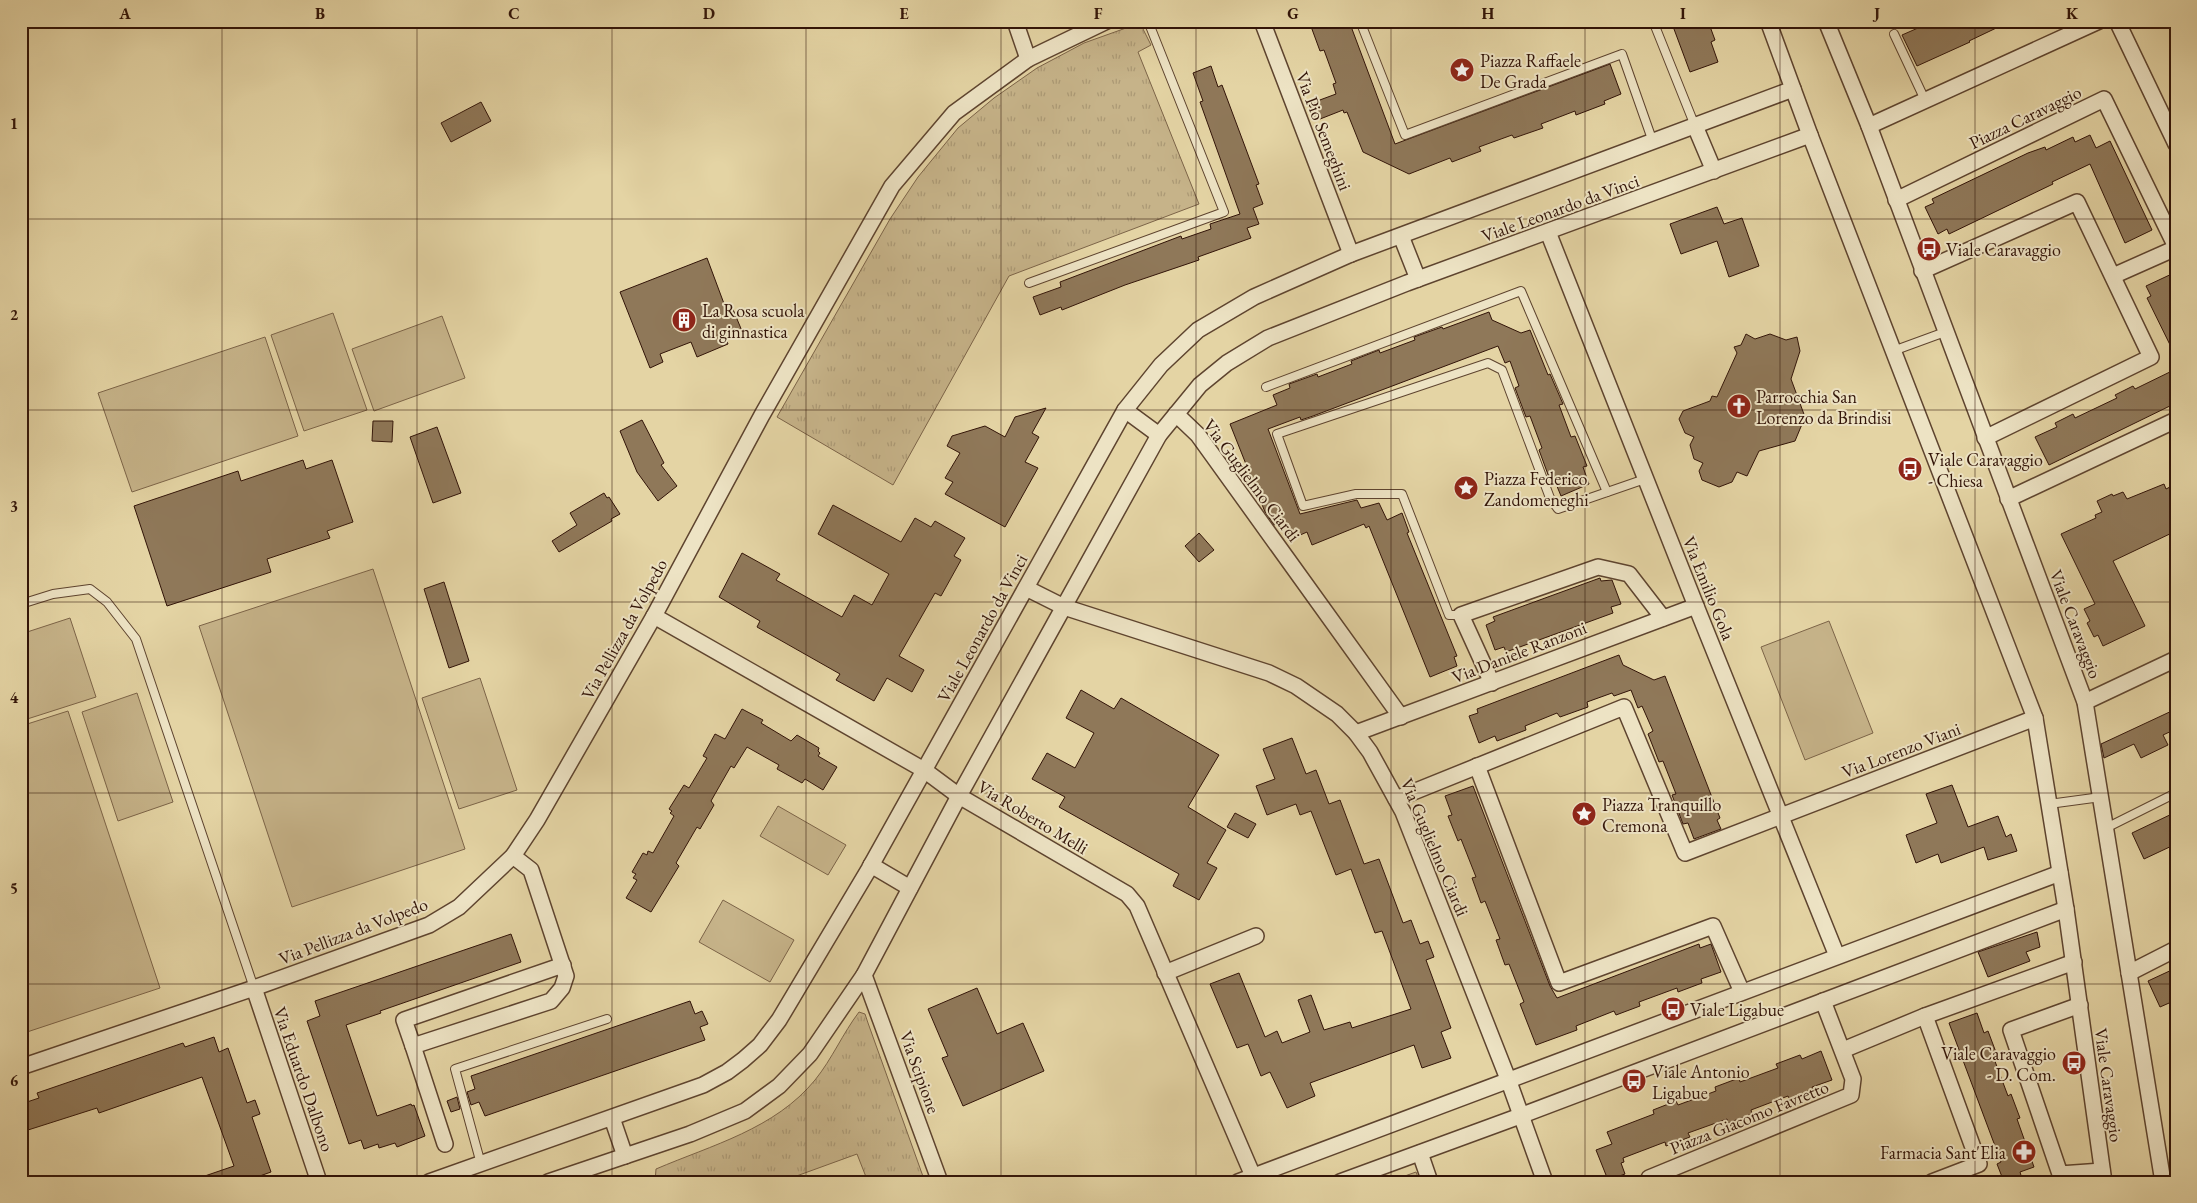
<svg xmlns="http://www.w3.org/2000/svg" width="2197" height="1203" viewBox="0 0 2197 1203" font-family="'EB Garamond',serif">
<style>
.grass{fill:url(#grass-tufts);stroke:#7c6448}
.pitch{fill:#c6b389;stroke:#7c6448}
.building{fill:#8f7859;stroke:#321408}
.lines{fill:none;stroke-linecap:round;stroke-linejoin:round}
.lane-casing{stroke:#5e442f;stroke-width:10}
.street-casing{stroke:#5e442f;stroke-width:18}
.lane{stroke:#ede3c4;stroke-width:8}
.street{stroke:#ede3c4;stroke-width:15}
.grid{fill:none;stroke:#321408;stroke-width:1;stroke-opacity:0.55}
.labels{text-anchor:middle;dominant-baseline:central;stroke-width:4;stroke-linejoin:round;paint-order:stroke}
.poi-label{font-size:18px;fill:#321408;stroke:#ede3c4;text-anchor:start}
.street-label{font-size:18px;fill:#321408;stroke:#ede3c4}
.neatline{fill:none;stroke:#321408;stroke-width:2}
.grid-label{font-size:16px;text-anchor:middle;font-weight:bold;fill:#321408}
</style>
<defs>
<pattern id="grass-tufts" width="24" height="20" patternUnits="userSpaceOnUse" patternTransform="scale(1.25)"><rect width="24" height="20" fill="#c6b389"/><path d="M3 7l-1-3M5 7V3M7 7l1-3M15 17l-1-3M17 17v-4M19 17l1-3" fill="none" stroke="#ab9975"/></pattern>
</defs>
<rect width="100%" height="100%" fill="#e4d4a4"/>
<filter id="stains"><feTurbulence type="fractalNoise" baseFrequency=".004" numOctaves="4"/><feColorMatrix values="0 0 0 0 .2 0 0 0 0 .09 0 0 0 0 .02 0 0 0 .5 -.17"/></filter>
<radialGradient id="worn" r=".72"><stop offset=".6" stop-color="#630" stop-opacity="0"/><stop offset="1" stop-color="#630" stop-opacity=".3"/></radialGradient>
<!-- grass -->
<g class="grass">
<polygon points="1140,23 1151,45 1138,52 1199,204 1009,276 893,485 777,417 890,219 918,177 958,128 994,98 1037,68 1084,43"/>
<path d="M859 1012 865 1014 868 1023 925 1182H868L857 1154 780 1182H655L656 1169C712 1145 775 1129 815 1080 832 1059 843 1033 859 1012Z"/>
<polygon points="1416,1172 1420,1182 1387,1182 1388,1182"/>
</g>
<!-- pitch -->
<g class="pitch">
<polygon points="333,313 367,410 304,431 271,335"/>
<polygon points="442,316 465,378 374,411 352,349"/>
<polygon points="265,337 298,436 132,492 98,393"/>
<polygon points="373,569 465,849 292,907 199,626"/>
<polygon points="70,618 96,697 21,721 21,634"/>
<polygon points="1829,621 1873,733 1805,760 1761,647"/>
<polygon points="480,678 517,790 459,809 422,698"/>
<polygon points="137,693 173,802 118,821 82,712"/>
<polygon points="68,711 160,988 21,1034 21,726"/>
<polygon points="778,806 846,845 828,875 760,836"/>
<polygon points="723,900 794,940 770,982 699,942"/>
</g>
<!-- building -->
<g class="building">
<polygon points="1309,21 1349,21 1395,144 1610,64 1621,94 1604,101 1605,104 1576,115 1575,111 1541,124 1543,128 1514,138 1512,135 1479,147 1481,151 1452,162 1450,158 1409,174 1363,152 1347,112 1344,113 1343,110 1315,121 1309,104 1336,94 1333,84 1336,83 1324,50 1320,51"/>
<polygon points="1671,21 1708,21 1715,40 1711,42 1718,62 1690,72"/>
<polygon points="1914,21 2011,21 1969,41 1970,42 1917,66 1902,35 1918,28"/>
<polygon points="1211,66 1218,87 1222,85 1259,184 1256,185 1263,204 1253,208 1259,224 1247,228 1251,238 1198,257 1199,260 1125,285 1062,310 1061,307 1040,315 1033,297 1061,287 1060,282 1181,236 1182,239 1211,229 1210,224 1240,214 1200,102 1203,101 1193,73"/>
<polygon points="481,102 491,121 451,142 441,123"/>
<polygon points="2090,135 2096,148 2110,141 2152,230 2125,243 2090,164 2052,182 2053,184 1949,234 1947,229 1938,234 1925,207 1934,203 1932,199 2028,153 2045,147 2046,150 2073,137 2075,142"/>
<polygon points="1717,207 1724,224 1742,218 1759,266 1729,277 1717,241 1681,254 1670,224"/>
<polygon points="707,258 726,309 732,307 742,331 726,338 728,344 697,357 691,342 660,354 663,362 650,368 620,292"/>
<polygon points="2176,272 2176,357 2147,298 2151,296 2146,286"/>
<polygon points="1489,312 1492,320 1521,333 1530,330 1548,375 1550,374 1560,397 1563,404 1559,405 1571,437 1575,436 1587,466 1583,467 1589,484 1561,496 1554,479 1550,480 1539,450 1542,448 1530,416 1526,417 1515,388 1519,386 1510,361 1505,363 1498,346 1313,416 1301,420 1300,417 1268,429 1300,514 1357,500 1361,508 1379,503 1387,520 1402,513 1409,532 1407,533 1457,656 1454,657 1457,666 1430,677 1369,526 1366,528 1364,524 1312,545 1307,532 1291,539 1282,522 1274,525 1265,512 1230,424 1277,405 1273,395 1290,388 1289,384 1317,374 1318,377 1352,364 1351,361 1379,350 1380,353 1415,340 1414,337 1442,327 1443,329"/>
<polygon points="1746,334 1755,339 1770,334 1786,340 1797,337 1800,351 1791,379 1805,417 1795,441 1759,451 1747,476 1737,472 1732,482 1719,487 1702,480 1699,471 1703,463 1694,459 1690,445 1694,437 1685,433 1679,419 1683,411 1710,401 1712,396 1717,397 1737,353 1734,347 1741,345"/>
<polygon points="2176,369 2176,403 2049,465 2035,437 2057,427 2055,423 2073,414 2075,418 2117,398 2115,395 2133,386 2135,389"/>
<polygon points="1046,408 1032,433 1039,437 1025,462 1038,468 1005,527 945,494 953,482 945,478 960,453 947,446 952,436 985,426 1005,437 1015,417"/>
<polygon points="642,420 664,463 661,465 677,486 658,501 637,472 620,431"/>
<polygon points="373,421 393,421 392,442 372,441"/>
<polygon points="437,427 461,493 433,503 410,437"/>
<polygon points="303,460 306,469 332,460 353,522 327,531 330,538 267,559 271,572 167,606 134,506 238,471 241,481"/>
<polygon points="2164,484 2166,489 2176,484 2176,531 2113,561 2145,626 2103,646 2098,635 2094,637 2087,623 2090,621 2084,609 2095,604 2061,534 2096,518 2095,515 2102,512 2097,501 2112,494 2113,496 2123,492 2127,499"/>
<polygon points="604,493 607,498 609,497 620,514 611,519 612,521 559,552 552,541 577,525 570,513"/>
<polygon points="833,505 901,542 915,518 931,527 935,521 965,538 954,556 961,560 941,596 935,593 899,656 924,670 912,692 887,678 874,701 836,680 840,674 757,627 760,621 719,597 742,553 780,574 776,580 842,617 854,595 872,605 889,574 818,534"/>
<polygon points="1199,533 1214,550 1199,562 1185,546"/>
<polygon points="1600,578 1601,581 1612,580 1621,604 1611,607 1613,613 1506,652 1504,647 1495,650 1486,625 1495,621 1493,617"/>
<polygon points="444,582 469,661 449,668 424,589"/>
<polygon points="1619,655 1623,665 1654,680 1665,676 1720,818 1717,820 1721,829 1694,839 1688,823 1683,824 1672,795 1676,794 1663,761 1659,762 1648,734 1653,731 1642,706 1638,708 1631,690 1614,696 1612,693 1587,702 1588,707 1560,717 1557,713 1525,726 1526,730 1497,741 1495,736 1479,743 1469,716 1478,713 1477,709"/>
<polygon points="1081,690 1114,709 1121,698 1219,755 1188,807 1226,830 1207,863 1217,868 1199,900 1173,886 1179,874 1059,807 1065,797 1032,779 1047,753 1075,768 1094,733 1066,718"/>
<polygon points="742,709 763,720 761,723 791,741 797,735 819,748 818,751 820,753 818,756 837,767 823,790 805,779 802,783 777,769 779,765 747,747 734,768 731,766 711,801 714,805 700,829 697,827 676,863 679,866 651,912 626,898 637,880 633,878 636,874 632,872 643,853 647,855 648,851 653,853 674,816 670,813 672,811 669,809 684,785 689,788 707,758 703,756 715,734 725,739"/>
<polygon points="2176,709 2176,729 2163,735 2168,745 2141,758 2134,744 2104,758 2101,744"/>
<polygon points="1292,738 1306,774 1316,770 1329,804 1340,800 1364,864 1379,859 1403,923 1411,920 1420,944 1428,941 1434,957 1426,960 1451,1028 1441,1032 1451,1058 1422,1068 1414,1045 1310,1083 1315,1096 1287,1108 1270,1072 1261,1076 1248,1044 1237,1048 1210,984 1239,973 1265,1037 1277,1031 1282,1043 1310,1032 1298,1000 1311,995 1324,1030 1350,1022 1352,1028 1411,1009 1382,931 1375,933 1351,869 1336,875 1311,811 1300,815 1296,804 1267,815 1256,786 1275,779 1263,749"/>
<polygon points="1952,785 1968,827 1998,816 2006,837 2011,834 2017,851 1988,860 1984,847 1941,863 1938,854 1916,863 1906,835 1937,823 1926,794"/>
<polygon points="1473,786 1550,986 1557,998 1699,944 1700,948 1711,944 1721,972 1701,979 1702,983 1678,992 1677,988 1639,1002 1640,1006 1616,1015 1614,1011 1576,1026 1577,1030 1536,1045 1520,1004 1524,1002 1509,964 1505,965 1496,940 1500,939 1485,901 1481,903 1472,878 1476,877 1461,839 1458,841 1448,816 1452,815 1445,796"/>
<polygon points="2176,812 2176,844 2144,859 2132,833"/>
<polygon points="1235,813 1256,824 1248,838 1227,827"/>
<polygon points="2037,932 2040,947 2026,952 2030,961 1988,977 1978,952"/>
<polygon points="511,934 521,962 380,1011 381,1013 346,1025 377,1116 411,1104 412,1106 414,1105 425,1136 397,1147 395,1143 379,1148 378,1144 364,1149 361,1140 349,1144 307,1021 320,1016 315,1001"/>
<polygon points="2176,968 2176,1000 2160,1007 2148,981"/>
<polygon points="977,988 997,1034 1023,1023 1044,1071 963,1106 942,1058 948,1056 928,1009"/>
<polygon points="690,1001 695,1014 702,1011 708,1024 700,1027 705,1040 485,1116 479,1102 471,1105 467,1092 475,1089 471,1076"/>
<polygon points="1977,1013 1984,1033 1988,1031 1997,1055 1993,1056 2008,1096 2011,1094 2020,1118 2017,1119 2034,1167 2020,1172 2023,1182 2004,1182 1997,1164 2001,1162 1949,1023"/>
<polygon points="214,1037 219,1052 228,1048 247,1103 255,1100 260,1114 252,1117 271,1172 243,1182 196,1182 196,1179 234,1166 202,1077 99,1113 97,1108 28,1130 21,1112 21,1104 39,1098 37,1093 183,1043 185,1047"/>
<polygon points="1821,1051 1832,1080 1812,1087 1814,1091 1790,1100 1788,1096 1751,1110 1752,1114 1728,1123 1727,1119 1688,1133 1690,1137 1666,1146 1665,1142 1623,1158 1624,1162 1621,1163 1625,1174 1608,1180 1596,1150 1612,1144 1607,1132 1654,1114 1653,1110 1676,1101 1678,1105 1716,1091 1715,1087 1739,1078 1740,1082 1778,1068 1776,1064 1800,1055 1802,1059"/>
<polygon points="457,1097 460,1109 451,1112 447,1101"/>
</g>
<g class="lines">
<defs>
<g id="lane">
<polyline points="1360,21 1405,135 1622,54 1653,142"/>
<polyline points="1406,21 1407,24 1413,21"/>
<polyline points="1653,21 1695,126"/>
<polyline points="1894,34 1925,100"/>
<polyline points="1029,283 1224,212 1148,21"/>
<polyline points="1893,351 1945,332"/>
<polyline points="1266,387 1521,291 1607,492"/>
<polyline points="21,604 53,594 90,589 107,602 136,639 254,988"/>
<polyline points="1461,615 1449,615 1402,494 1356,494 1303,506 1277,434 1488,363 1502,370 1550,498 1558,509 1645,479"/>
<polyline points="2049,804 2101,797"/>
<polyline points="2106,828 2176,793"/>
<polyline points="481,1164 455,1069 607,1019"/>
</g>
<g id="street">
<polyline points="1015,21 1028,59"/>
<polyline points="1262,21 1351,254"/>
<polyline points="1768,21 1810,135 2035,718 2066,909 2104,1182"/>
<polyline points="1826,21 1869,126 2085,702 2163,1182"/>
<polyline points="2117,21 2176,144"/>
<polyline points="1695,126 1714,171"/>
<polyline points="1869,126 2099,21"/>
<polyline points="1896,200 2104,99 2176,247"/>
<polyline points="1548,232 1696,606 1837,956"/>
<polyline points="1401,236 1418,279"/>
<polyline points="1922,271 2077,202 2151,357 1985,438"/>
<polyline points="2113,276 2176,248"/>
<polyline points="1125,410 1159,435"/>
<polyline points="1176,414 1198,435 1401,717"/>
<polyline points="2008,499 2176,420"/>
<polyline points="1026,588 1064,607 1269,673 1296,686 1337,714 1356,733 1370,752 1403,812 1508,1079 1545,1182"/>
<polyline points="654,616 924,770 959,796 1127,894 1137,906 1253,1176"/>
<polyline points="1492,683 1461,615 1598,567 1629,574 1663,618"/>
<polyline points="2085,702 2176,659"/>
<polyline points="1356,733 1696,606"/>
<polyline points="1477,766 1559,983 1713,926 1742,992"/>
<polyline points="1396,799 1624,707 1685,853 2035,718"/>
<polyline points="871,865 910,888"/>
<polyline points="1165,973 1256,936"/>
<polyline points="2129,973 2176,949"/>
<polyline points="864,975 940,1182"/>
<polyline points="254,988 319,1182"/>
<polyline points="2080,1005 2011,1030 2060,1174 2102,1171"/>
<polyline points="1925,1016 2074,962"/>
<polyline points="413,1046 404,1020 563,965"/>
<polyline points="1843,1050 1925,1016 1979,1164 1932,1182"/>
<polyline points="21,1067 254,988 429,925 459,907 513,856 537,820 654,616 762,415 892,186 954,113 1028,59 1107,21"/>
<polyline points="612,1118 625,1156"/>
<polyline points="445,1144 413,1046 551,1001 562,988 566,976 531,870 513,856"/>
<polyline points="1420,1153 1430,1182"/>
<polyline points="429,1182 703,1085 727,1072 743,1060 760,1045 779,1020 869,869 1125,410 1161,365 1198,330 1254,297 1351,254 1793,89"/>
<polyline points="548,1182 690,1134 745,1111 779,1086 810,1054 864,975 959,796 1159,435 1200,385 1227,363 1268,338 1407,283 1810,135"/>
<polyline points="1238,1182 2060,873"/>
<polyline points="1340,1182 1520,1116 2066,909"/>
<polyline points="1651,1182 1649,1178 1851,1095 1853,1079 1823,1001"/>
</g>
</defs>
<!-- lane casing -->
<use href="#lane" class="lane-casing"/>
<!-- street casing -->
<use href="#street" class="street-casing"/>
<!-- lane -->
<use href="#lane" class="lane"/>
<!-- street -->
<use href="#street" class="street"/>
</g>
<!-- grid -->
<path class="grid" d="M222 21V1182M417 21V1182M612 21V1182M806 21V1182M1001 21V1182M1196 21V1182M1391 21V1182M1585 21V1182M1780 21V1182M1975 21V1182M21 219H2176M21 410H2176M21 602H2176M21 793H2176M21 984H2176"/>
<!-- icons -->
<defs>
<symbol id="sight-disc" viewBox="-11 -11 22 22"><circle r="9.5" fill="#8f2418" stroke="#ede3c4"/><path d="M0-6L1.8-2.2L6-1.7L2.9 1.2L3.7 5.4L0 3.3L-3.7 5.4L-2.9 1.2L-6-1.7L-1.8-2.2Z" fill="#fff"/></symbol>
<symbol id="bus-disc" viewBox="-11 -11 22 22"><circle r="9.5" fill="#8f2418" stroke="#ede3c4"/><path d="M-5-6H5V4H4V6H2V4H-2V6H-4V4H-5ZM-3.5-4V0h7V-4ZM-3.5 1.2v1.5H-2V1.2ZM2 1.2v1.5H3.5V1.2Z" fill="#fff"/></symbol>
<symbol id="building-disc" viewBox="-11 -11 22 22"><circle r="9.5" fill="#8f2418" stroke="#ede3c4"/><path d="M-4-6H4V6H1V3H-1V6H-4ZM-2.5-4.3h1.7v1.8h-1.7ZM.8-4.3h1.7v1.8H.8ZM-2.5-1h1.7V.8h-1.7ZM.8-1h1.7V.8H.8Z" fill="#fff"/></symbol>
<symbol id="church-disc" viewBox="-11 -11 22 22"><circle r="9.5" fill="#8f2418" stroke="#ede3c4"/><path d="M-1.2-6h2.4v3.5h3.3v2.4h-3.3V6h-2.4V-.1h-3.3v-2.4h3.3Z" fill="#fff"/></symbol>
<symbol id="pharmacy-disc" viewBox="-11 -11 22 22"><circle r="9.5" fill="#8f2418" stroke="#ede3c4"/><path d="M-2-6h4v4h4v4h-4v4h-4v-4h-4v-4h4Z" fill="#fff"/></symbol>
</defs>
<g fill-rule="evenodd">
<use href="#sight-disc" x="1448" y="56" width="28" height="28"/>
<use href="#bus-disc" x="1915" y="235" width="28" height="28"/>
<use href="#building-disc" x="670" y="306" width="28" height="28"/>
<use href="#church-disc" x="1725" y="392" width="28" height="28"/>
<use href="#bus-disc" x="1896" y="455" width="28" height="28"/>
<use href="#sight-disc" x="1452" y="474" width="28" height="28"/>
<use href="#sight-disc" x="1570" y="800" width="28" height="28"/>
<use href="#bus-disc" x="1659" y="995" width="28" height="28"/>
<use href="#bus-disc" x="2060" y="1049" width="28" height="28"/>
<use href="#bus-disc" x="1620" y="1067" width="28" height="28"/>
<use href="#pharmacy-disc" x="2010" y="1138" width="28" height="28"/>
</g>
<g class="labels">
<!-- poi labels -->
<g class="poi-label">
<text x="1480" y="60">Piazza Raffaele<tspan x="1480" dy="21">De Grada</tspan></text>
<text x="1946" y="249">Viale Caravaggio</text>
<text x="702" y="310">La Rosa scuola<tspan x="702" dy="21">di ginnastica</tspan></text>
<text x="1756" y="396">Parrocchia San<tspan x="1756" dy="21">Lorenzo da Brindisi</tspan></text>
<text x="1928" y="459">Viale Caravaggio<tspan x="1928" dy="21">- Chiesa</tspan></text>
<text x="1484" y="478">Piazza Federico<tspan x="1484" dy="21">Zandomeneghi</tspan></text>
<text x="1602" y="804">Piazza Tranquillo<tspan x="1602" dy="21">Cremona</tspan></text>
<text x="1690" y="1009">Viale Ligabue</text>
<text x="2056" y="1053" text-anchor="end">Viale Caravaggio<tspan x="2056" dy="21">- D. Com.</tspan></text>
<text x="1652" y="1071">Viale Antonio<tspan x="1652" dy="21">Ligabue</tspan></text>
<text x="2006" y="1152" text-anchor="end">Farmacia Sant'Elia</text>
</g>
<!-- street labels -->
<g class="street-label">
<text transform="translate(2025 117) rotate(-26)">Piazza Caravaggio</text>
<text transform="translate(1324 131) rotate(69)">Via Pio Semeghini</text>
<text transform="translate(1560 208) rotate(-20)">Viale Leonardo da Vinci</text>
<text transform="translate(1252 480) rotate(53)">Via Guglielmo Ciardi</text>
<text transform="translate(1709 588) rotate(68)">Via Emilio Gola</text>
<text transform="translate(2076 624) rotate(69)">Viale Caravaggio</text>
<text transform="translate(982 628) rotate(-61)">Viale Leonardo da Vinci</text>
<text transform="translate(624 629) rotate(-61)">Via Pellizza da Volpedo</text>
<text transform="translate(1519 652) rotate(-21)">Via Daniele Ranzoni</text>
<text transform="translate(1901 750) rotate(-21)">Via Lorenzo Viani</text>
<text transform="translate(1033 817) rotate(31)">Via Roberto Melli</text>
<text transform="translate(1435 847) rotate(67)">Via Guglielmo Ciardi</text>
<text transform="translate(353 931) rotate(-21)">Via Pellizza da Volpedo</text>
<text transform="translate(920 1072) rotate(70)">Via Scipione</text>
<text transform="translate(304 1079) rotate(71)">Via Eduardo Dalbono</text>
<text transform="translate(2109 1085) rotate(82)">Viale Caravaggio</text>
<text transform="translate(1749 1117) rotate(-22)">Piazza Giacomo Favretto</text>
</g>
</g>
<!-- margin -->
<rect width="2197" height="1203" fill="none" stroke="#e4d4a4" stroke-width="55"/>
<rect x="28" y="28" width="2142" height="1148" class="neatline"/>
<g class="grid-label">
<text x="125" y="19">A</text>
<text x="320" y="19">B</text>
<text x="514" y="19">C</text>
<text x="709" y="19">D</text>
<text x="904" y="19">E</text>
<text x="1098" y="19">F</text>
<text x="1293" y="19">G</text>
<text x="1488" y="19">H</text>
<text x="1683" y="19">I</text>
<text x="1877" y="19">J</text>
<text x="2072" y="19">K</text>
<text x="14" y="129">1</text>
<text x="14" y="320">2</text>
<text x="14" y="512">3</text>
<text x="14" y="703">4</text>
<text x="14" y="894">5</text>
<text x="14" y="1086">6</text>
</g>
<rect width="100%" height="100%" filter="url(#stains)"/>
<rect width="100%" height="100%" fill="url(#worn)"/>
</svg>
